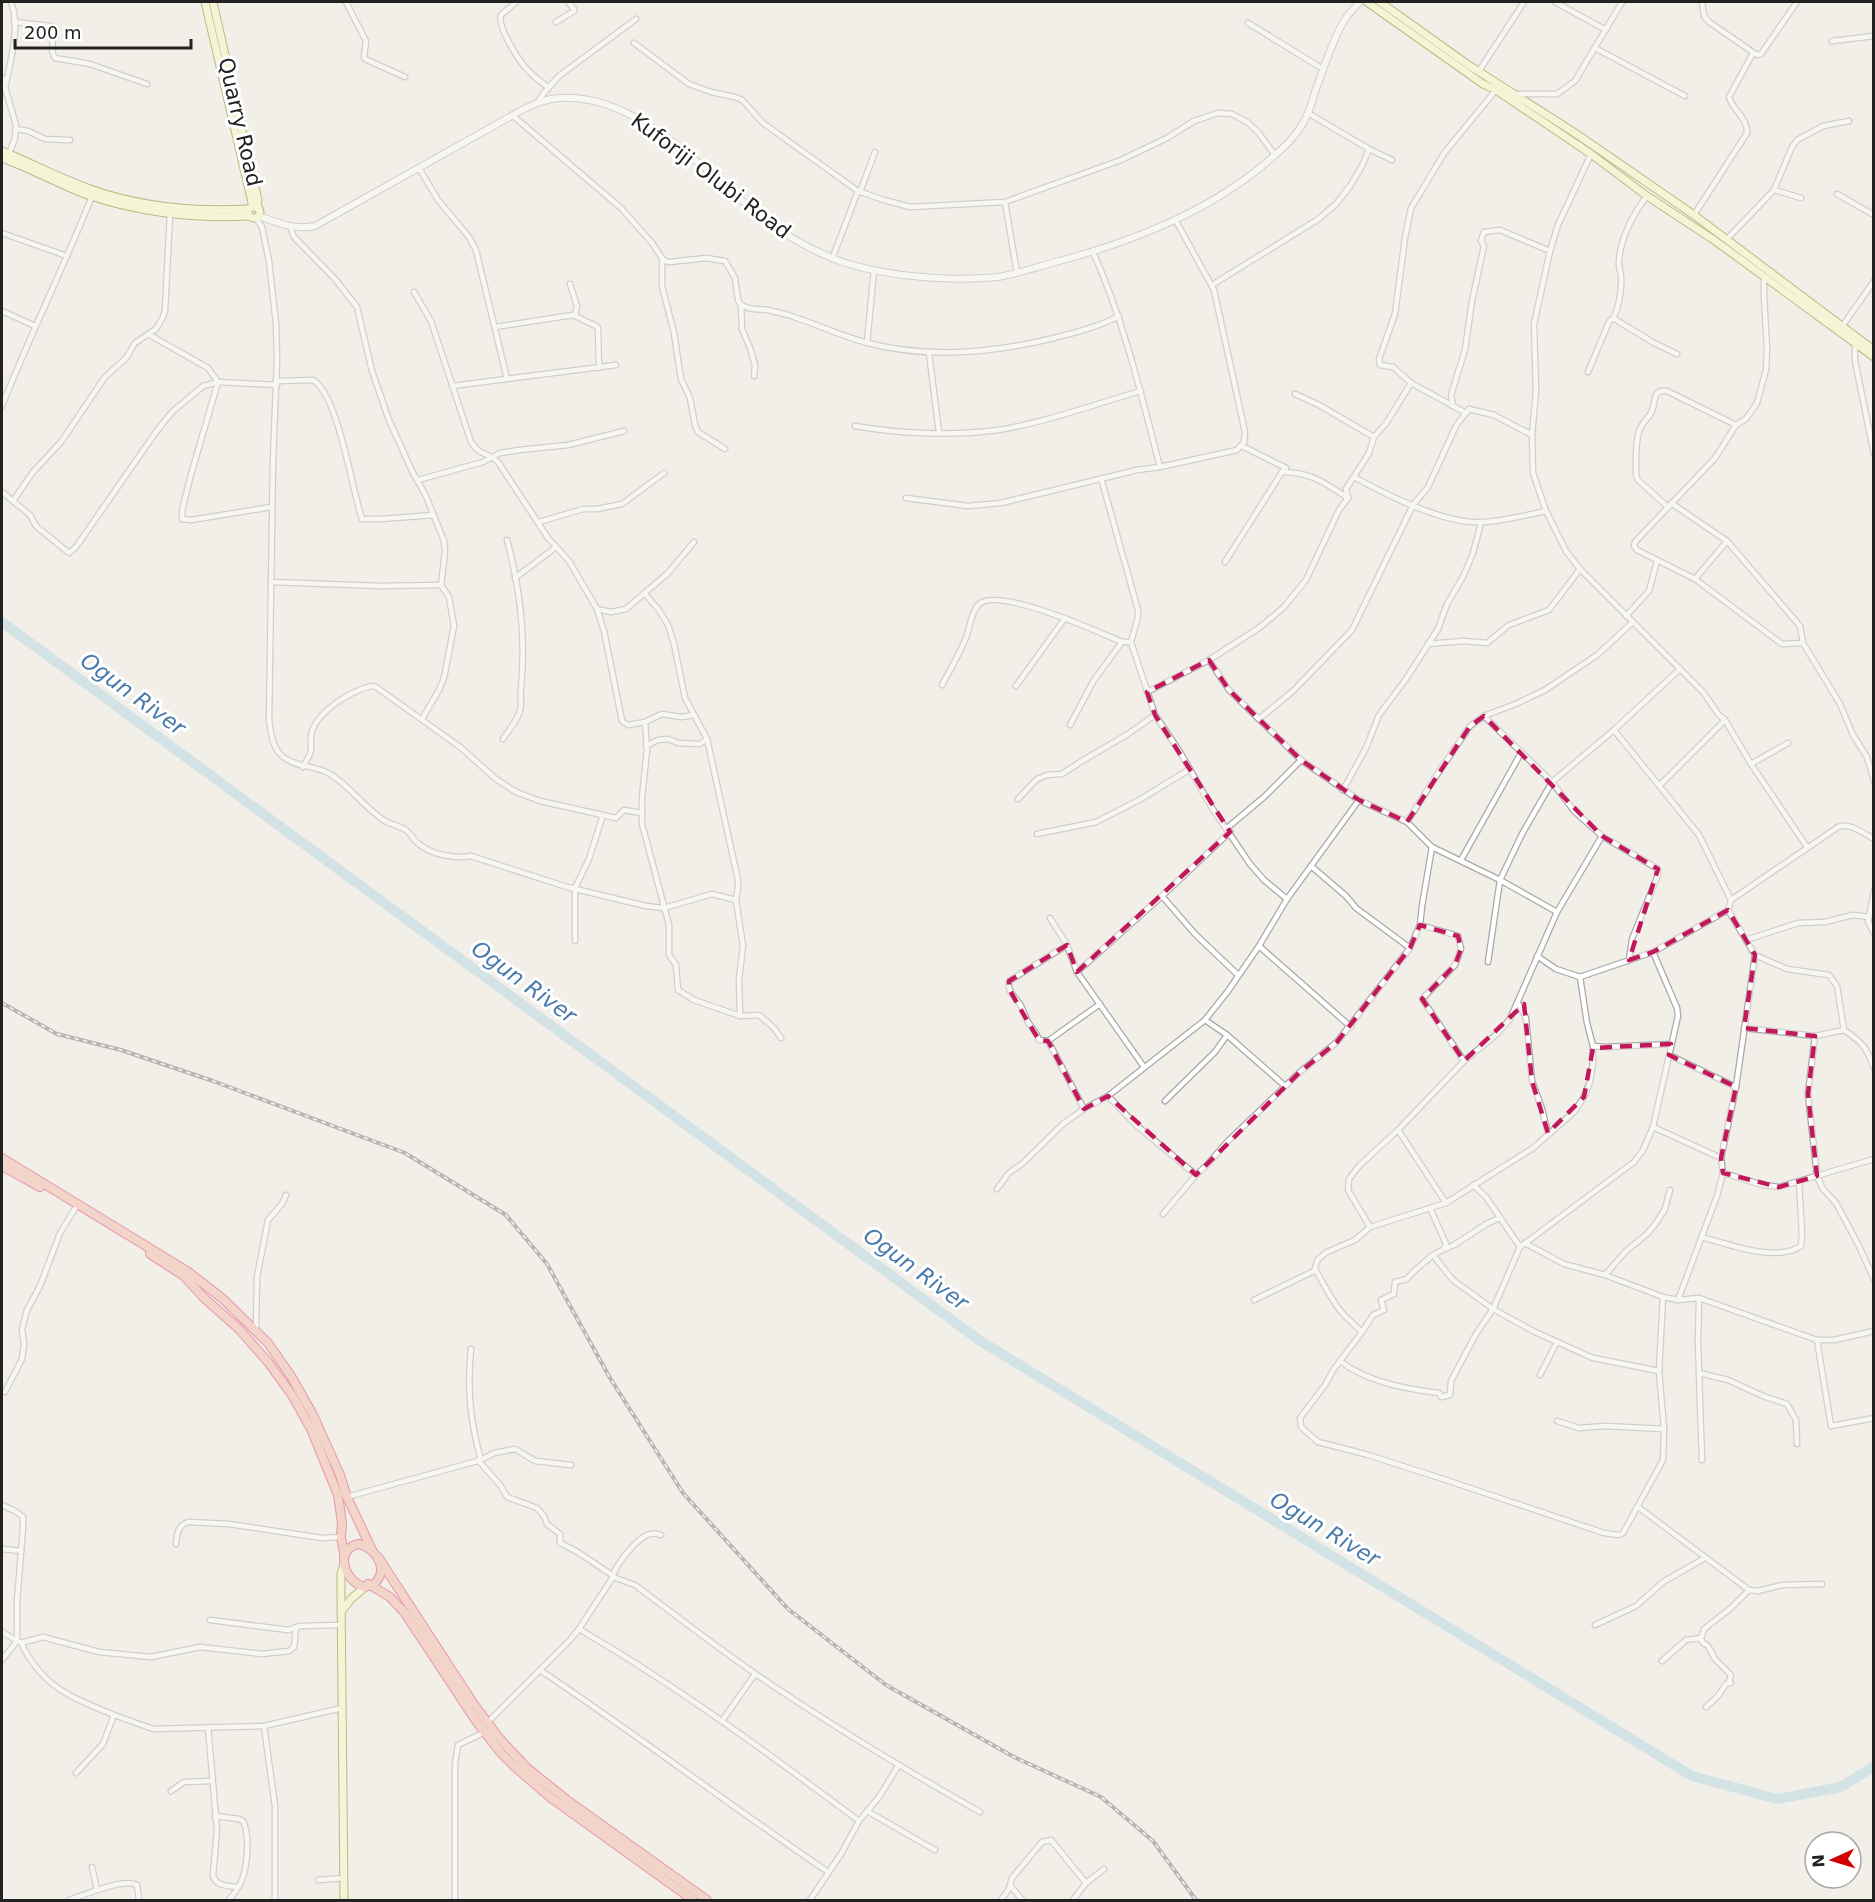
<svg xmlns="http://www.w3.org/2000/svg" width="1875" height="1902" viewBox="0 0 1875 1902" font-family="'DejaVu Sans',sans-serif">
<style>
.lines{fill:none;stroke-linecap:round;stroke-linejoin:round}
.river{stroke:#aad3df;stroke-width:10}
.minor-casing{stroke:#a9a9a9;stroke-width:7}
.tertiary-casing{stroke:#a9a9a9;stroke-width:8}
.secondary-casing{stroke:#707d05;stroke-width:9}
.trunk-casing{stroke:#dc2a67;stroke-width:10}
.minor{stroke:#fff;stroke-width:4.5}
.tertiary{stroke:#fff;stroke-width:6}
.secondary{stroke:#f7fabf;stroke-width:7}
.trunk{stroke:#f2b4a3;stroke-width:8}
.rail-casing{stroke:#707070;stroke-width:4}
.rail{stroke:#fff;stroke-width:1.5;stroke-dasharray:4.5;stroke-linecap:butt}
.marked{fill:none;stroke:#c2185b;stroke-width:4.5;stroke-dasharray:12 8;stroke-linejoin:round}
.labels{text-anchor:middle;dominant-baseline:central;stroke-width:6;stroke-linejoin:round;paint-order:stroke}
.street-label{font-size:21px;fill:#222;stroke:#fff}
.water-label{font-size:22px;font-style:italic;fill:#4a7aab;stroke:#fff}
</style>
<rect width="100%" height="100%" fill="#f2efe9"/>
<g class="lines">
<!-- river -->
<polyline class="river" points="2,622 979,1340 1692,1776 1777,1799 1841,1787 1874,1766"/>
<defs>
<g id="minor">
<polyline points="346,2 366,41 364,57 365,59 405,77"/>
<path d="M516 2 501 15C497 26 517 57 524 66 531 75 540 81 549 88"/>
<polyline points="1555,2 1606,30"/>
<polyline points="1702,2 1704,16 1709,22 1757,55 1761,54 1797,2"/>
<path d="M14 22 51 26C57 36 48 49 55 58L90 64 147 84"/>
<polyline points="556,22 574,11 574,9 568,2"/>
<polyline points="1248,23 1323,69"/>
<polyline points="1832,41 1874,36"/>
<polyline points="634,43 689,84 711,92 735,97 742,100 763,123 858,191 884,200 910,207 1005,202 1121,160 1167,138 1194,121 1218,113 1232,114 1247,122 1258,132 1275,155"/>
<polyline points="1595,48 1685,96"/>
<polyline points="1479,71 1524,2"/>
<polyline points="2,77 16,125 15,138 9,154"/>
<path d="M5 88C10 62 21 27 11 2"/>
<polyline points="1496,90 1445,152 1411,208 1405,238 1395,314 1379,359 1380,365 1393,367 1411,383 1466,413 1469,409 1494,415 1532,435"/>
<polyline points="1516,94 1557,94 1575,81 1622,2"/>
<path d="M538 102C544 91 551 85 559 76L636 19"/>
<polyline points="1308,113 1369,149 1392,160"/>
<polyline points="512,115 621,208 652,243 662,258 662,286 674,333 681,379 690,398 695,425 698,432 725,449"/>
<polyline points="16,129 28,131 45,139 70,140"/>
<polyline points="1591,154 1558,225 1550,251 1534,324 1536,391 1532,435 1533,473 1546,511 1566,551 1580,569 1703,692 1719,715 1725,720 1751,764 1807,847"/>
<polyline points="419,168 438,200 469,237 476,250 507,379"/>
<polyline points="1774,190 1801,198"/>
<polyline points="860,192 875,152"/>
<polyline points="1837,194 1874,215"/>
<path d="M1647 196C1633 214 1620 239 1619 262 1618 267 1621 271 1621 276 1622 288 1619 308 1613 318L1654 343 1677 354"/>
<polyline points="1005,202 1017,273"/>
<path d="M1694 215 1747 133C1748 118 1733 111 1729 97L1753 53"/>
<path d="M256 218 262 227 269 261 276 324 277 360 273 460 269 720C271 734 272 747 283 757 298 768 315 765 330 774 350 786 364 807 382 819 389 825 400 825 407 831 411 834 414 841 419 844 432 855 456 859 471 856L567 887 646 906 664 908 712 894 736 900"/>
<polyline points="290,227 294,237 335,279 357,307 372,371 389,420 412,471 426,496 444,541 445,552 441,585 449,597 454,626 444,678 439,690 422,719"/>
<polyline points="2,233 67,256"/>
<polyline points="1727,239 1774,190 1792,147 1797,140 1823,126 1849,121"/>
<path d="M1093 252C1124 321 1141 394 1160 467"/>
<polyline points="662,258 665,261 670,262 706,258 725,261 735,278 738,300 741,305 742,329 750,348 755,365 754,376"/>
<polyline points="832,259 858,191"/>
<polyline points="1764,277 1764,296 1767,349 1766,370 1757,403 1746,419 1736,425 1715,458 1635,542 1634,546 1637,550 1695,579 1782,644 1803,643"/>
<polyline points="570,284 577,306 575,316"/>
<polyline points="1212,285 1317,220 1336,204 1350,186 1362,166 1369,149"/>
<path d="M414 292 431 321 471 442C482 458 487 451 498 462L548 538 569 561 597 609 604 631 622 721 628 725 645 722 662 714 681 717 694 715"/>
<path d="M741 305C749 310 758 309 768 310 777 312 786 314 794 317 819 325 843 337 868 343 929 359 993 353 1054 338 1077 332 1098 327 1119 316"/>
<polyline points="2,311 35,326"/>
<polyline points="495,327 573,315 596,326 598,328 599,368"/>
<polyline points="1841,328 1874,281"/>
<polyline points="148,334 208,368 218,382 190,478 182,511 182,519 191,520 272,507"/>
<polyline points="867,343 874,270"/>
<polyline points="1855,344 1855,361 1874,454"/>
<polyline points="929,353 939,432"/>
<polyline points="1588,372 1609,322 1613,318"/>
<path d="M277 381 313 380C338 394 352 490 362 519H381L434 515"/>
<polyline points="452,386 616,365"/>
<polyline points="1295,394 1319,405 1374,437"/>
<path d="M2 406C30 335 64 267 92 196"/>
<polyline points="1453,406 1451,395 1465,350 1472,301 1484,246 1481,241 1484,232 1500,230 1550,251"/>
<path d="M855 426C900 434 953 436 998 430 1044 423 1095 404 1141 391"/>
<path d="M1242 446 1286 468 1282 472C1311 472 1325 483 1348 498"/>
<path d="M1354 477C1387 495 1445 525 1483 522 1504 521 1526 515 1546 511"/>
<polyline points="1101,478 1138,610 1138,617 1131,642 1155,715 1180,752 1212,808 1250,864 1264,880 1287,899"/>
<polyline points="418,480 483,462 500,453 519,450 568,445 624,431"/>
<polyline points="2,492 30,515 36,526 69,553 76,547 156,432 172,412 203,386 218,382 277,385"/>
<polyline points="906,498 968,506 1001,503 1137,470 1160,467 1237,450 1244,442 1245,432 1214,290 1176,221"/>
<polyline points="13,501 33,472 61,442 105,377 126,358 135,343 156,329 163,317 165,310 170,214"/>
<polyline points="1671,503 1727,541 1695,579"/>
<path d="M1668 507 1638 480 1636 475C1636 462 1635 444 1639 431 1641 424 1649 418 1652 411 1656 401 1652 389 1667 391L1736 425"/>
<polyline points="539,522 583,509 597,509 622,504 664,473"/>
<polyline points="1727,541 1800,626 1803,643 1840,704 1853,735 1867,757 1874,781"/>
<polyline points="1225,562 1282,472"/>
<polyline points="515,578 556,547"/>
<polyline points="271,582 380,586 441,585"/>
<polyline points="644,593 659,610 668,625 674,644 685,698 707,739 738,880 738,887 736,900 743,946 739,979 740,1016"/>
<polyline points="597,609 611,612 626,609 668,573 694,542"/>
<polyline points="1626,616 1649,591 1657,561"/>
<polyline points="1428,644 1463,641 1487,643 1509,625 1549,610 1580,569"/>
<polyline points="1209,660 1229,690 1301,760 1359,800 1407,822 1432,847 1500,880 1557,912"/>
<path d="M942 685C950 670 959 655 965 640 970 629 970 615 978 605 995 585 1099 632 1122 642H1131"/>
<polyline points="1016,686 1065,618"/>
<polyline points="1147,692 1209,660 1259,628 1283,608 1306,580 1339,510 1348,498 1346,489 1369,453 1374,437 1387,422 1411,383"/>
<polyline points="1484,716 1552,782 1574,811 1602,836 1658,869 1658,875 1632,939 1629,960"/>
<polyline points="1259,719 1293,691 1352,630 1413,505 1428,487 1456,426 1468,410"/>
<polyline points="645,722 647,749 642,798 642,824 669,925 669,955 676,965 678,990 694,1000 740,1016 759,1015 774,1028 781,1038"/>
<polyline points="1070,725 1094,680 1122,642"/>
<polyline points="1614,730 1699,835 1731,900"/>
<path d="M503 739C509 730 517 721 520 711 522 704 520 695 521 688 526 638 520 588 507 540"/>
<polyline points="646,746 658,740 668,739 678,743 700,744 707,739"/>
<polyline points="1751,764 1788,743"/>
<path d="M303 767C306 761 310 756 311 750 311 743 310 737 312 731 320 709 350 692 371 686L376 687 460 747 496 779 516 792 540 801 616 818 624 810 642 813"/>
<polyline points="1660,785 1725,720"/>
<polyline points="1343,790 1366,748 1379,715 1406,679 1438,629 1447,604 1463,577 1473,553 1481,523"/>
<polyline points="1018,799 1037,779 1047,775 1062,774 1082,761 1128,734 1155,715"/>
<polyline points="1407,822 1434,779 1470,726 1484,716 1518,703 1545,690 1597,655 1633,622"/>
<polyline points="1227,828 1264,797 1301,760"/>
<polyline points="1037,834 1096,822 1141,799 1190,769"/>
<polyline points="1461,860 1521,753"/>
<polyline points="1311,866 1346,896 1356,908 1410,948"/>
<polyline points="1874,891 1868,922 1874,933"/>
<polyline points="1162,896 1195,934 1238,975"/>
<polyline points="1050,918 1067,945 1077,972 1144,1067"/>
<polyline points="1420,925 1458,936 1461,949 1455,965 1422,999 1464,1061"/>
<polyline points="1746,940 1798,923 1825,922 1853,915 1869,917"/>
<polyline points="575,941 575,888 589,859 603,815"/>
<path d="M1067 945 1009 981C1007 993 1016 997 1021 1006 1023 1010 1025 1015 1027 1020 1030 1027 1037 1032 1039 1040L1048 1041 1100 1004"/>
<polyline points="1259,946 1351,1027"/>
<polyline points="1755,955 1787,969 1829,975 1837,986 1844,1030"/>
<path d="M1537 956 1556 969 1580 977 1653 952 1728 910 1731 900 1838 827C1849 822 1863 833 1874 839"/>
<polyline points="1488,962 1500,880 1522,834 1552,782 1614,730 1680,669"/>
<polyline points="1077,972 1162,896 1230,832"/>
<polyline points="1518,1003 1526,1018 1532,1081 1542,1109 1548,1133"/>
<polyline points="1205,1020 1227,1035 1285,1086"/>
<path d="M1744 1028 1815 1036 1844 1030C1862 1042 1867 1048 1874 1068"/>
<polyline points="1815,1036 1808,1094 1817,1176 1823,1189 1836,1203 1858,1244 1874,1279"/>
<polyline points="1048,1041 1084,1109"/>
<polyline points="1593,1046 1605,1047 1671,1044"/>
<polyline points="1669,1055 1736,1087"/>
<polyline points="1108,1096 1136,1125 1196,1175"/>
<polyline points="1165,1101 1215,1052 1227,1035"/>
<polyline points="1653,1127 1721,1158"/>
<polyline points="1723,1173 1763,1185 1779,1187 1874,1159"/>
<polyline points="1473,1185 1486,1197 1520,1247"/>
<polyline points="997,1189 1009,1173 1023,1163 1064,1123 1084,1109 1108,1096 1205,1020 1228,991 1259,946 1287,899 1359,800"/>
<polyline points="1446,1203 1398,1130 1464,1061 1497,1034 1510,1019 1557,912 1602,836"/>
<polyline points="1430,1208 1446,1244 1444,1249 1433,1255 1413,1272 1407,1279 1395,1282 1394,1294 1381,1300 1384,1310 1373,1315 1362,1332 1334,1369 1325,1385 1300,1418 1301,1427 1318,1442 1365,1454 1443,1479 1604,1533 1618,1535 1623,1533 1663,1460 1664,1429 1659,1371 1663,1297"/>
<polyline points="1163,1214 1196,1175 1207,1165 1227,1142 1300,1072 1337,1042 1410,948 1420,925 1422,906 1432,847"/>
<polyline points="1370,1227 1348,1190 1349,1179 1359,1166 1398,1130"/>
<path d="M1701 1237C1729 1244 1775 1263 1801 1246L1802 1233 1799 1182"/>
<polyline points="1525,1243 1564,1264 1605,1275 1663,1297 1678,1300 1699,1298 1817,1340 1834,1340 1874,1331"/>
<polyline points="1445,1249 1454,1245 1488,1223 1500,1218"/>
<polyline points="1433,1255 1453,1280 1493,1309 1520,1247 1634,1162 1643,1150 1653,1127 1678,1016 1677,1008 1653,952"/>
<path d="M1315 1270V1269C1324 1284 1332 1302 1344 1315 1350 1321 1356 1326 1362 1332"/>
<polyline points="1605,1275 1626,1251 1647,1234 1656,1223 1665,1209 1670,1190"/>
<polyline points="1699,1298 1698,1342 1702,1460"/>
<polyline points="1254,1300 1314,1271 1318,1259 1327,1252 1355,1240 1370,1227 1446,1203 1533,1148 1574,1112 1584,1097 1590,1082 1593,1063 1593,1046 1587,1023 1580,977"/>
<polyline points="1678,1300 1717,1196 1723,1173 1721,1158 1736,1087 1755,955 1728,910"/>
<polyline points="256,1330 257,1277 268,1220 282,1204 286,1195"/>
<polyline points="1817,1340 1831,1426 1874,1418"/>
<path d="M471 1349C467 1389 470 1421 481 1460"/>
<path d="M1340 1361C1367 1382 1406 1389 1439 1393L1441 1397 1450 1395 1451 1381 1476 1334 1493 1309 1535 1332 1593 1358 1659 1371"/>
<polyline points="1699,1373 1728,1380 1763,1396 1787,1404 1796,1420 1797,1444"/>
<polyline points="1540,1375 1557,1342"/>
<polyline points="5,1392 22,1359 24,1344 22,1329 27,1310 40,1286 60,1233 76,1207"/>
<polyline points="1557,1421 1579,1428 1605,1426 1664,1429"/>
<polyline points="478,1460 500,1485 507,1497 537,1508 544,1516 547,1524 560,1534 560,1543 576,1551 612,1575"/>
<polyline points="347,1497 481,1460 494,1453 515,1449 535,1461 571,1465"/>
<polyline points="2,1505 15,1511 23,1517 23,1527 17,1602 17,1641 2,1660"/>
<polyline points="1638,1507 1749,1590"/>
<path d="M176 1544C177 1535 177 1526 188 1522L229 1524 322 1538 341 1537"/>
<polyline points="2,1549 21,1551"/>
<path d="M613 1577 635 1585C675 1615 715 1646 757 1675 829 1724 904 1769 980 1812"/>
<polyline points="210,1620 288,1630 300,1626 342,1625"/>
<polyline points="1595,1625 1636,1606 1663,1582 1705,1558"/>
<path d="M579 1629C677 1686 768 1753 859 1821"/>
<polyline points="2,1632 21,1643 43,1637 99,1652 151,1657 200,1647 262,1654 289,1651 294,1647 296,1627"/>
<polyline points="1701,1638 1702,1642 1708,1646 1715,1659 1731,1675 1729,1681 1731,1683 1726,1684 1718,1696 1706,1707"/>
<path d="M21 1643C43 1688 71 1697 114 1715"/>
<polyline points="1662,1661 1686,1640 1701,1638 1704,1629 1731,1608 1749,1590 1758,1591 1782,1585 1822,1584"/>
<path d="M540 1670C637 1735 731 1806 828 1872"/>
<polyline points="722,1721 755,1674"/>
<path d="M487 1723 570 1640 579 1629 613 1577C614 1566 636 1540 647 1535 652 1533 656 1533 661 1535"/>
<polyline points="264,1726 275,1806 275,1900"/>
<path d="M208 1727 217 1830 213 1875C215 1886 228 1886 238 1887"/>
<polyline points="76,1773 103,1744 114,1715 153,1729 264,1726 342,1708"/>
<polyline points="171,1791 184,1782 212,1781"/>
<polyline points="867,1811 935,1850"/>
<path d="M215 1816 239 1819 243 1821C250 1835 248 1869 240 1884 237 1890 233 1895 229 1900"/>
<polyline points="92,1867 97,1890"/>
<polyline points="318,1880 344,1878"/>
<polyline points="1010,1885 1022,1900"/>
<path d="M69 1900C85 1895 122 1878 137 1885L139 1900"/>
<polyline points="455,1900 455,1764 458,1745 485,1732"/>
<polyline points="810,1900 841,1854 859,1821 879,1797 898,1766"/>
<polyline points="1001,1900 1009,1889 1012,1878 1042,1842 1051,1840 1086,1883"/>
<polyline points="1073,1900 1086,1883 1104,1869"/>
</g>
<path id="tertiary" d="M259 216C278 223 294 230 315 226L522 110C534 104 547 98 561 98 637 93 707 174 762 217 780 231 802 245 823 254 868 276 949 282 998 277 1016 274 1034 268 1052 263 1132 242 1213 211 1275 155 1285 147 1295 136 1302 125 1308 115 1312 103 1315 92 1324 68 1331 43 1344 21 1348 14 1354 8 1360 2"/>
<g id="secondary">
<polyline points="205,2 253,207"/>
<polyline points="213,2 258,200 257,208"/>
<polyline points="1367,2 1483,84 1496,90 1591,154 1647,196 1714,240 1874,357"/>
<polyline points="1380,2 1467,64 1578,135 1694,215 1874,350"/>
<path d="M2 151C31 163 60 178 90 189 141 207 196 212 249 209"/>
<path d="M2 158C29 168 55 182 82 193 134 212 194 219 249 216"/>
<circle cx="254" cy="212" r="6"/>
<polyline points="341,1612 351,1599 365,1587"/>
<polyline points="344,1900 341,1593 341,1574 344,1564"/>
</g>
<g id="trunk">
<polyline points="2,1158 187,1271 222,1298 268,1343 291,1376 313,1415 340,1475 347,1497 372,1550"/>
<polyline points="2,1166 40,1187"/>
<polyline points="150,1254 184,1276 203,1297 239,1329 268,1362 292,1395 311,1429 338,1495 342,1523 341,1537 344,1554"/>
<path d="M359 1544C378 1549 391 1573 371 1586L368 1584 365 1587C345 1583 333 1549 359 1544Z"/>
<polyline points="378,1557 473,1703 499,1738 527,1768 567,1800 707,1900"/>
<polyline points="368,1584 390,1597 404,1612 476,1721 501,1753 515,1767 551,1798 693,1900"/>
</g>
</defs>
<!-- minor casing -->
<use href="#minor" class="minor-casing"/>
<!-- tertiary casing -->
<use href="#tertiary" class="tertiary-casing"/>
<!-- secondary casing -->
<use href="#secondary" class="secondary-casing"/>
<!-- trunk casing -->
<use href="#trunk" class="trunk-casing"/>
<!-- minor -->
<use href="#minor" class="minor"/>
<!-- tertiary -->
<use href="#tertiary" class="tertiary"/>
<!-- secondary -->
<use href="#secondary" class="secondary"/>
<!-- trunk -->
<use href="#trunk" class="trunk"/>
<defs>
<polyline id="rail" points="2,1003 57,1034 121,1050 213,1081 405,1153 506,1215 547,1264 610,1378 683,1493 788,1609 886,1685 1014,1757 1101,1797 1153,1841 1196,1900"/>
</defs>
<!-- rail casing -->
<use href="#rail" class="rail-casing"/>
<!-- rail -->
<use href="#rail" class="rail"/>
</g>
<!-- marked area -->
<path d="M0 0H1875V1902H0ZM1209 660 1229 690 1301 760 1359 800 1407 822 1470 726 1484 716 1602 836 1658 869 1629 960 1653 952 1728 910 1755 955 1744 1028 1815 1036 1808 1094 1817 1176 1779 1187 1723 1173 1721 1158 1736 1087 1669 1055 1671 1044 1593 1048 1584 1097 1548 1133 1532 1081 1524 1004 1464 1061 1422 999 1455 965 1461 949 1458 936 1420 925 1410 948 1337 1042 1300 1072 1196 1175 1108 1096 1084 1109 1048 1041 1039 1040 1028 1022 1009 989V981L1067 945 1077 972 1230 832 1155 715 1147 692Z" fill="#f2efe9" fill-opacity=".55" fill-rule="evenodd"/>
<path class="marked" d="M1209 660 1229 690 1301 760 1359 800 1407 822 1470 726 1484 716 1602 836 1658 869 1629 960 1653 952 1728 910 1755 955 1744 1028 1815 1036 1808 1094 1817 1176 1779 1187 1723 1173 1721 1158 1736 1087 1669 1055 1671 1044 1593 1048 1584 1097 1548 1133 1532 1081 1524 1004 1464 1061 1422 999 1455 965 1461 949 1458 936 1420 925 1410 948 1337 1042 1300 1072 1196 1175 1108 1096 1084 1109 1048 1041 1039 1040 1028 1022 1009 989V981L1067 945 1077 972 1230 832 1155 715 1147 692Z"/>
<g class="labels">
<!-- street labels -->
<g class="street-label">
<text transform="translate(240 122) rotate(77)">Quarry Road</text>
<text transform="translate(711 176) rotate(37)">Kuforiji Olubi Road</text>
</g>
<!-- water labels -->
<g class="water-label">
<text transform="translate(133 694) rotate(36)">Ogun River</text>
<text transform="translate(524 982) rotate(36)">Ogun River</text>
<text transform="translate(916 1269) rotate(36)">Ogun River</text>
<text transform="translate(1325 1529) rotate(31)">Ogun River</text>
</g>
</g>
<!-- border -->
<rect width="1875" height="1902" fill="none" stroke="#222222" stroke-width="6"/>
<!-- north arrow -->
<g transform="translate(1833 1860) rotate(266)"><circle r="28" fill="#ffffff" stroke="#a7a7a7" stroke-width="1.5"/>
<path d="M0-4.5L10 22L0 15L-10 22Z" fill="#d40000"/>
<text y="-9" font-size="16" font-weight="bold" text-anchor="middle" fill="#222222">N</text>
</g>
<!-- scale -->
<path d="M15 39v9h176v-9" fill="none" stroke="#222222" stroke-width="3"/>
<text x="24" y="39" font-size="18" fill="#222222" stroke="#ffffff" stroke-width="4.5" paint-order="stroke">200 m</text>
</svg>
